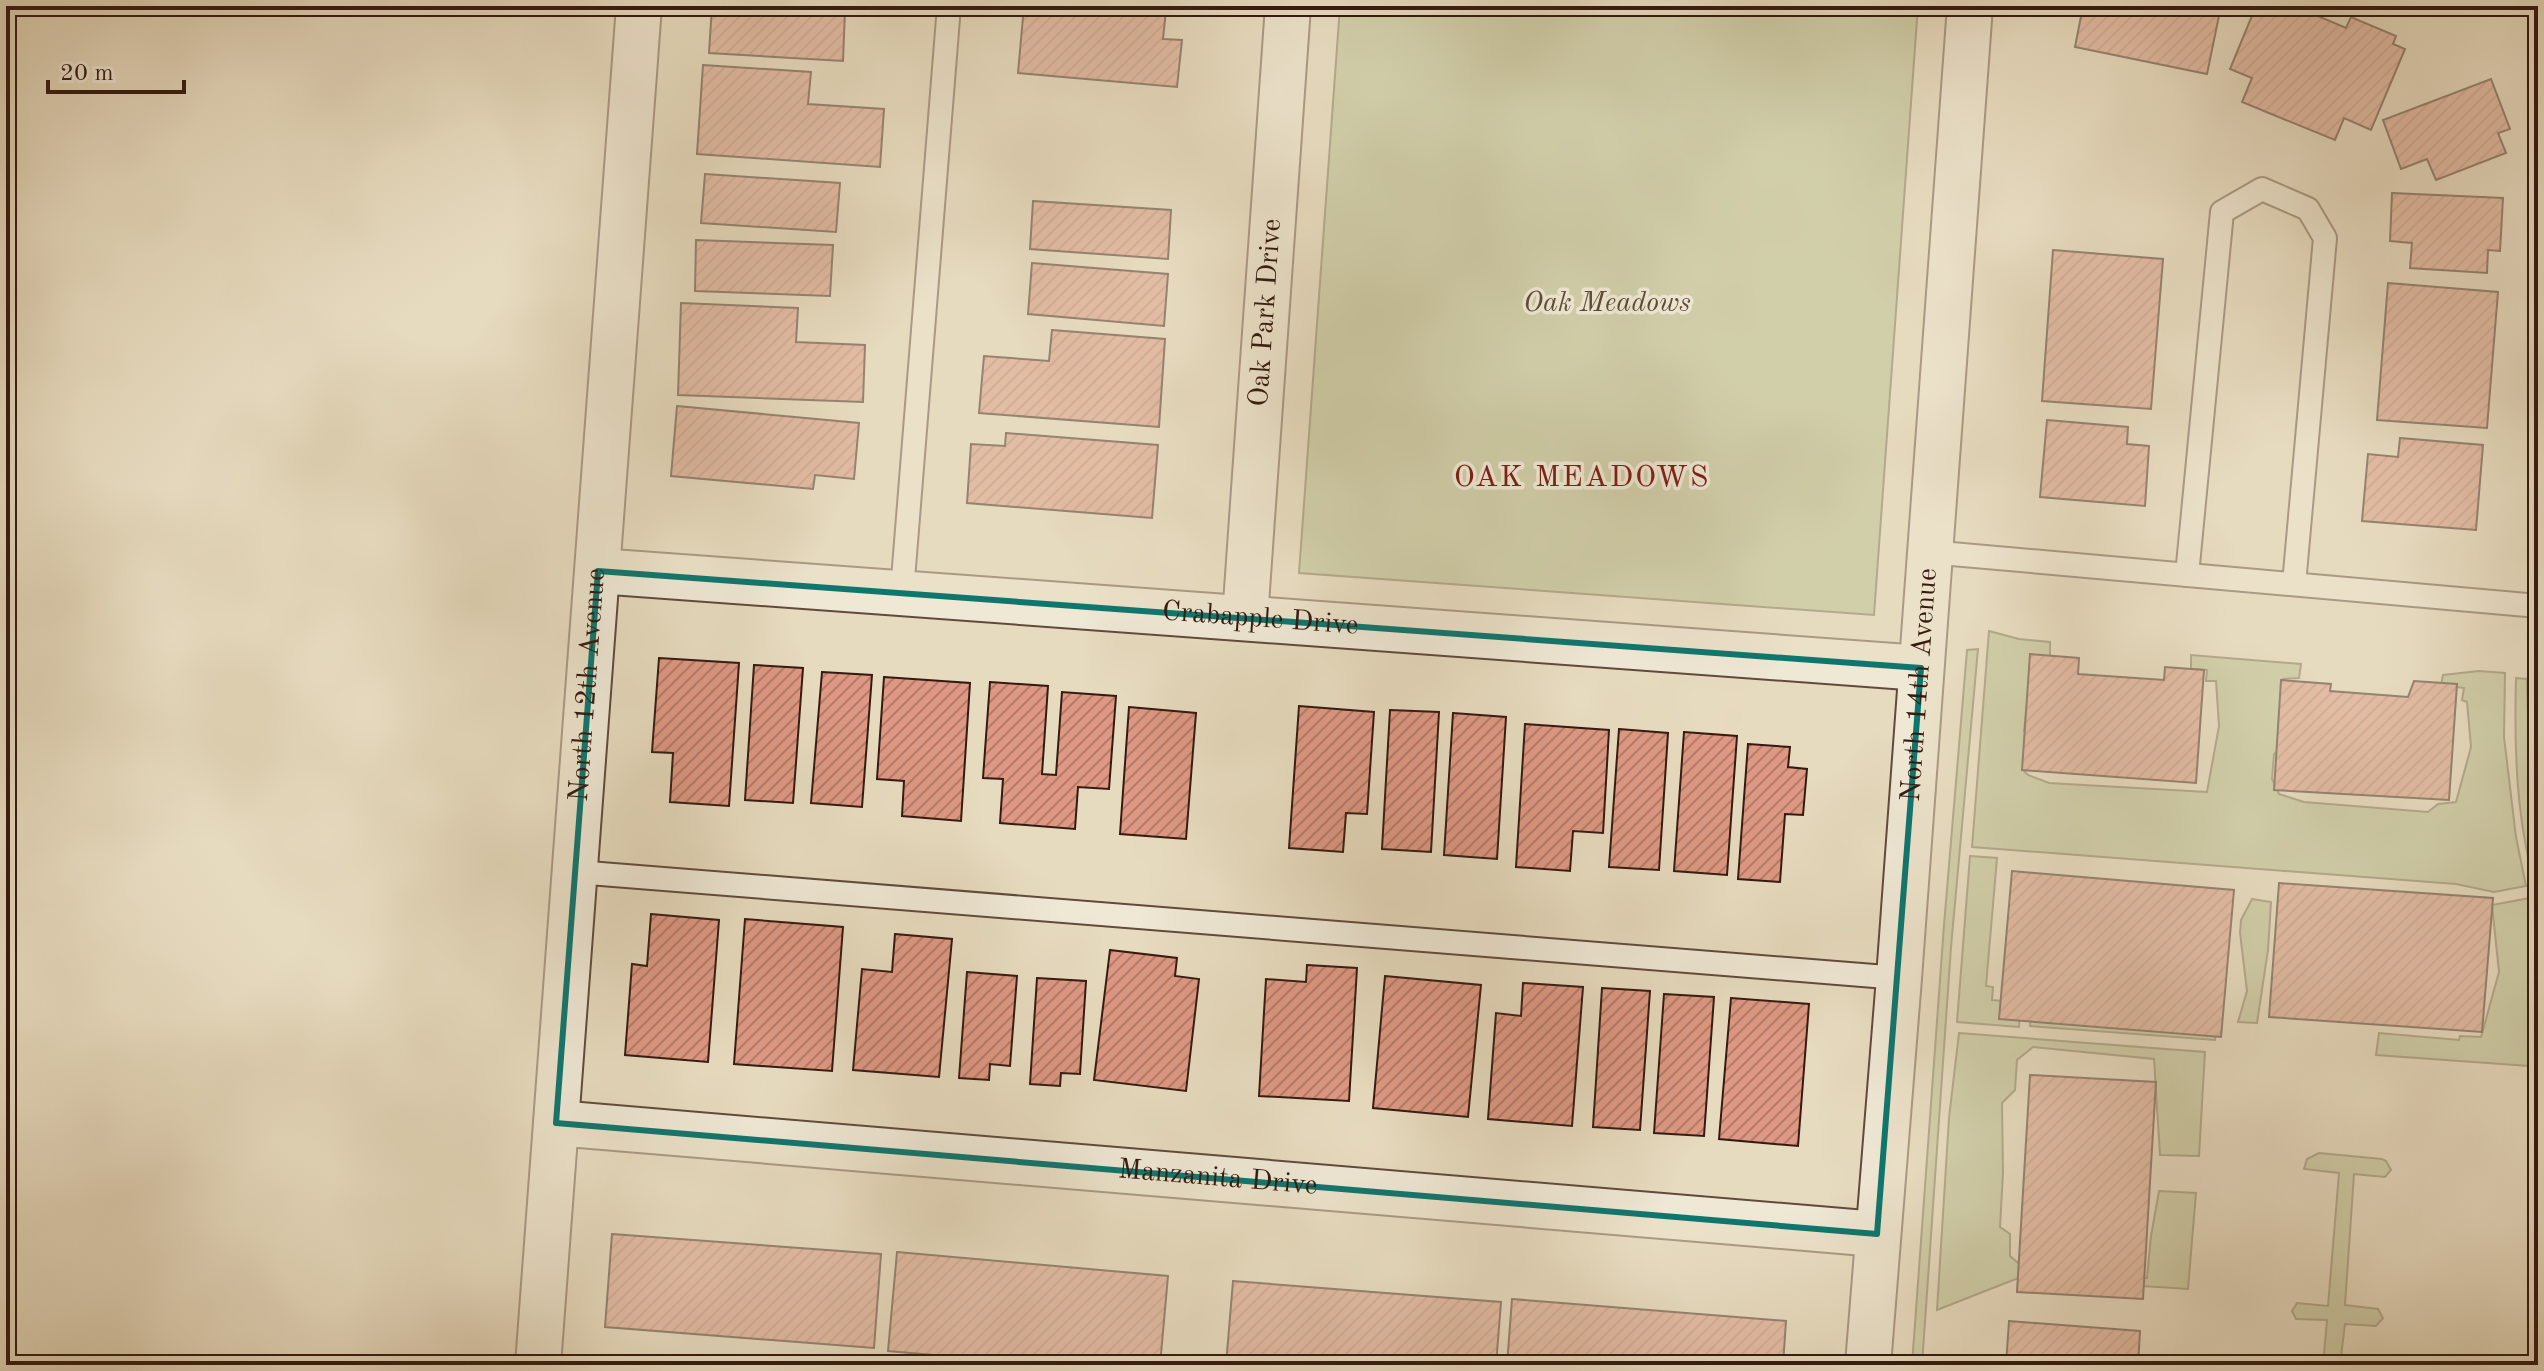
<svg xmlns="http://www.w3.org/2000/svg" width="2544" height="1371" viewBox="0 0 2544 1371" font-family="'Old Standard TT',serif">
<style>
.green{fill:#b6c091;stroke:#756d50;stroke-width:2}
.building{fill:url(#building-hatch);stroke:#341a10;stroke-width:2}
.lines{fill:none;stroke-linecap:round;stroke-linejoin:round}
.lane-casing{stroke:#614a3c;stroke-width:26}
.street-casing{stroke:#614a3c;stroke-width:48}
.lane{stroke:#efe8d5;stroke-width:22}
.street{stroke:#efe8d5;stroke-width:44}
.marked{fill:none;stroke:#0f766e;stroke-width:6;stroke-linejoin:round}
.labels{text-anchor:middle;dominant-baseline:central;stroke-width:7;stroke-linejoin:round;paint-order:stroke}
.park-label{font-size:28px;font-style:italic;fill:#5b4c37;stroke:#efe8d5}
.street-label{font-size:28px;fill:#341a10;stroke:#efe8d5}
.neighbourhood-label{font-size:30px;letter-spacing:2px;fill:#7a1f14;stroke:#efe8d5}
</style>
<defs>
<pattern id="building-hatch" width="6" height="6" patternUnits="userSpaceOnUse" patternTransform="scale(2)"><rect width="6" height="6" fill="#de9883"/><path d="M-1 1l2-2M0 6l6-6M5 7l2-2" fill="none" stroke="#b57b6a"/></pattern>
</defs>
<rect width="100%" height="100%" fill="#e7dbbf"/>
<filter id="stains"><feTurbulence type="fractalNoise" baseFrequency=".0025" numOctaves="4"/><feColorMatrix values="0 0 0 0 .2 0 0 0 0 .09 0 0 0 0 .02 0 0 0 .5 -.17"/></filter>
<radialGradient id="worn" r=".72"><stop offset=".6" stop-color="#630" stop-opacity="0"/><stop offset="1" stop-color="#630" stop-opacity=".3"/></radialGradient>
<!-- green -->
<g class="green">
<polygon points="1340,6 1918,6 1874,615 1299,573"/>
<polygon points="1989,631 2019,639 2050,642 2050,658 2028,695 2024,731 2026,732 2024,771 2028,775 2049,783 2207,792 2219,726 2216,681 2206,681 2207,670 2191,669 2191,655 2301,664 2299,678 2283,679 2283,715 2288,743 2274,754 2272,779 2279,794 2304,802 2428,812 2438,804 2456,802 2471,747 2467,702 2462,700 2464,688 2441,685 2443,675 2479,671 2505,673 2504,737 2516,837 2526,886 2494,892 2456,884 1972,847"/>
<polygon points="1978,649 1951,947 1922,1365 1912,1365 1944,925 1967,650"/>
<path d="M2516 678 2527 679 2530 782 2538 833V894C2516 826 2514 748 2516 678Z"/>
<polygon points="1970,856 1997,858 1986,986 1993,987 1992,1000 2015,1002 2020,1014 2019,1027 1957,1022"/>
<polygon points="2530,898 2538,931 2538,1061 2529,1066 2376,1055 2379,1033 2459,1040 2460,1036 2481,1037 2499,972 2492,905"/>
<polygon points="2252,899 2271,902 2268,950 2257,1023 2238,1022 2247,991 2240,933 2241,920"/>
<polygon points="2031,1009 2216,1023 2215,1040 2030,1026"/>
<polygon points="1959,1033 2205,1052 2199,1156 2160,1155 2154,1059 2033,1047 2017,1060 2015,1090 2002,1103 2003,1173 2000,1227 2010,1234 2010,1256 2024,1268 2124,1278 2147,1278 2151,1236 2159,1191 2196,1193 2188,1289 2080,1282 2026,1275 1937,1310 1949,1118"/>
<polygon points="2319,1153 2382,1159 2386,1161 2391,1170 2385,1177 2354,1174 2345,1305 2378,1309 2383,1318 2376,1326 2345,1324 2340,1365 2323,1365 2327,1320 2296,1319 2292,1311 2297,1303 2328,1306 2339,1173 2304,1169 2307,1159"/>
</g>
<!-- building -->
<g class="building">
<polygon points="712,6 845,11 843,61 709,53"/>
<polygon points="1024,6 1183,6 1183,11 1166,10 1163,39 1182,40 1177,87 1018,73"/>
<polygon points="2083,6 2221,6 2207,74 2075,47"/>
<polygon points="2256,6 2315,6 2313,14 2346,28 2351,17 2396,36 2393,44 2405,49 2371,130 2344,118 2335,140 2242,102 2252,78 2230,69"/>
<polygon points="703,65 811,72 808,104 884,109 880,167 697,154"/>
<polygon points="2491,79 2510,129 2498,133 2506,153 2436,180 2427,159 2401,169 2383,120"/>
<polygon points="705,174 840,183 836,232 701,223"/>
<polygon points="2392,193 2503,198 2500,251 2488,250 2487,273 2410,268 2412,243 2390,241"/>
<polygon points="1033,201 1171,210 1168,259 1030,249"/>
<polygon points="696,240 833,245 830,296 695,291"/>
<polygon points="2053,250 2163,259 2151,409 2042,401"/>
<polygon points="1032,263 1168,274 1164,326 1028,314"/>
<polygon points="2388,283 2498,292 2487,428 2377,420"/>
<polygon points="681,303 798,308 796,342 865,345 863,402 678,395"/>
<polygon points="1052,330 1165,339 1159,427 979,413 984,356 1049,361"/>
<polygon points="677,406 859,423 854,479 815,475 813,489 671,476"/>
<polygon points="2047,420 2128,427 2127,444 2149,446 2145,506 2040,497"/>
<polygon points="1006,433 1158,445 1152,518 967,503 971,444 1005,446"/>
<polygon points="2400,438 2483,445 2476,530 2362,521 2368,454 2398,457"/>
<polygon points="2030,654 2079,658 2078,674 2164,680 2165,667 2204,670 2196,783 2022,770"/>
<polygon points="659,658 739,663 729,806 670,802 673,753 652,752"/>
<polygon points="754,665 803,668 793,803 745,800"/>
<polygon points="822,672 872,675 862,807 811,803"/>
<polygon points="884,677 970,683 961,821 902,816 904,781 877,779"/>
<polygon points="2281,680 2331,684 2330,691 2408,697 2414,681 2457,684 2449,800 2274,790"/>
<polygon points="990,682 1048,686 1042,774 1056,775 1062,692 1116,696 1109,789 1078,787 1075,829 1000,823 1003,779 983,778"/>
<polygon points="1299,706 1374,712 1367,814 1346,813 1343,852 1289,848"/>
<polygon points="1129,707 1196,713 1186,839 1120,834"/>
<polygon points="1390,710 1439,712 1431,852 1382,849"/>
<polygon points="1453,713 1506,717 1497,859 1444,855"/>
<polygon points="1525,724 1609,730 1603,833 1573,831 1570,871 1516,867"/>
<polygon points="1619,729 1668,733 1659,870 1609,867"/>
<polygon points="1684,732 1737,736 1727,875 1674,871"/>
<polygon points="1748,744 1790,747 1788,767 1807,769 1803,815 1785,814 1780,882 1738,879"/>
<polygon points="2012,871 2234,890 2221,1037 1999,1019"/>
<polygon points="2279,883 2493,898 2482,1032 2269,1017"/>
<polygon points="651,914 719,920 708,1062 625,1055 632,964 647,966"/>
<polygon points="745,919 843,927 832,1071 734,1064"/>
<polygon points="895,934 952,939 939,1077 853,1070 862,969 892,972"/>
<polygon points="1110,950 1177,958 1175,976 1199,979 1186,1091 1094,1080"/>
<polygon points="1307,965 1357,968 1349,1101 1259,1096 1266,979 1306,982"/>
<polygon points="967,972 1017,976 1010,1066 990,1064 989,1080 959,1078"/>
<polygon points="1385,976 1481,985 1468,1117 1373,1108"/>
<polygon points="1037,978 1086,981 1080,1074 1061,1073 1060,1086 1030,1084"/>
<polygon points="1523,983 1583,987 1572,1126 1488,1119 1496,1013 1521,1016"/>
<polygon points="1602,988 1650,991 1640,1130 1593,1127"/>
<polygon points="1664,994 1714,997 1704,1136 1654,1133"/>
<polygon points="1731,998 1809,1004 1798,1146 1719,1139"/>
<polygon points="2030,1075 2156,1082 2143,1299 2017,1292"/>
<polygon points="612,1234 881,1254 874,1348 605,1327"/>
<polygon points="897,1252 1168,1276 1160,1365 1048,1365 888,1351"/>
<polygon points="1233,1281 1501,1302 1496,1365 1226,1365"/>
<polygon points="1512,1299 1786,1321 1783,1365 1507,1365"/>
<polygon points="2009,1321 2140,1331 2138,1365 2006,1365"/>
</g>
<g class="lines">
<defs>
<g id="lane">
<polyline points="1929,552 2538,606"/>
<polyline points="2187,575 2222,212 2262,189 2308,209 2325,238 2294,584"/>
<polyline points="902,592 949,6"/>
<polyline points="576,872 1899,978"/>
</g>
<g id="street">
<path id="s1" d="M598 571 1921 668"/>
<path id="s2" d="M1245 618 1288 6"/>
<path id="s3" d="M556 1123 1877 1234"/>
<path id="s4" d="M538 1365 639 6"/>
<path id="s5" d="M1868 1365 1899 978 1970 6"/>
</g>
</defs>
<!-- lane casing -->
<use href="#lane" class="lane-casing"/>
<!-- street casing -->
<use href="#street" class="street-casing"/>
<!-- lane -->
<use href="#lane" class="lane"/>
<!-- street -->
<use href="#street" class="street"/>
</g>
<!-- marked area -->
<path d="M0 0H2544V1371H0ZM598 571 1921 668 1877 1234 556 1123Z" fill="#e7dbbf" fill-opacity=".55" fill-rule="evenodd"/>
<path class="marked" d="M598 571 1921 668 1877 1234 556 1123Z"/>
<g class="labels">
<!-- park labels -->
<g class="park-label">
<text x="1607" y="304">Oak Meadows</text>
</g>
<!-- street labels -->
<g class="street-label">
<text stroke="none"><textPath href="#s2" startOffset="306">Oak Park Drive</textPath></text>
<text stroke="none"><textPath href="#s1" startOffset="664">Crabapple Drive</textPath></text>
<text stroke="none"><textPath href="#s4" startOffset="682">North 12th Avenue</textPath></text>
<text stroke="none"><textPath href="#s5" startOffset="682">North 14th Avenue</textPath></text>
<text stroke="none"><textPath href="#s3" startOffset="664">Manzanita Drive</textPath></text>
</g>
<!-- neighbourhood labels -->
<g class="neighbourhood-label">
<text x="1582" y="478">OAK MEADOWS</text>
</g>
</g>
<!-- margin -->
<rect width="2544" height="1371" fill="none" stroke="#e7dbbf" stroke-width="32"/>
<rect x="8" y="8" width="2528" height="1355" fill="none" stroke="#341a10" stroke-width="4"/>
<rect x="16" y="16" width="2512" height="1339" fill="none" stroke="#341a10" stroke-width="2"/>
<!-- scale -->
<path d="M48 80v12h136v-12" fill="none" stroke="#341a10" stroke-width="4"/>
<text x="60" y="80" font-size="24" fill="#341a10" stroke="#efe8d5" stroke-width="6" paint-order="stroke">20 m</text>
<rect width="100%" height="100%" filter="url(#stains)"/>
<rect width="100%" height="100%" fill="url(#worn)"/>
</svg>
